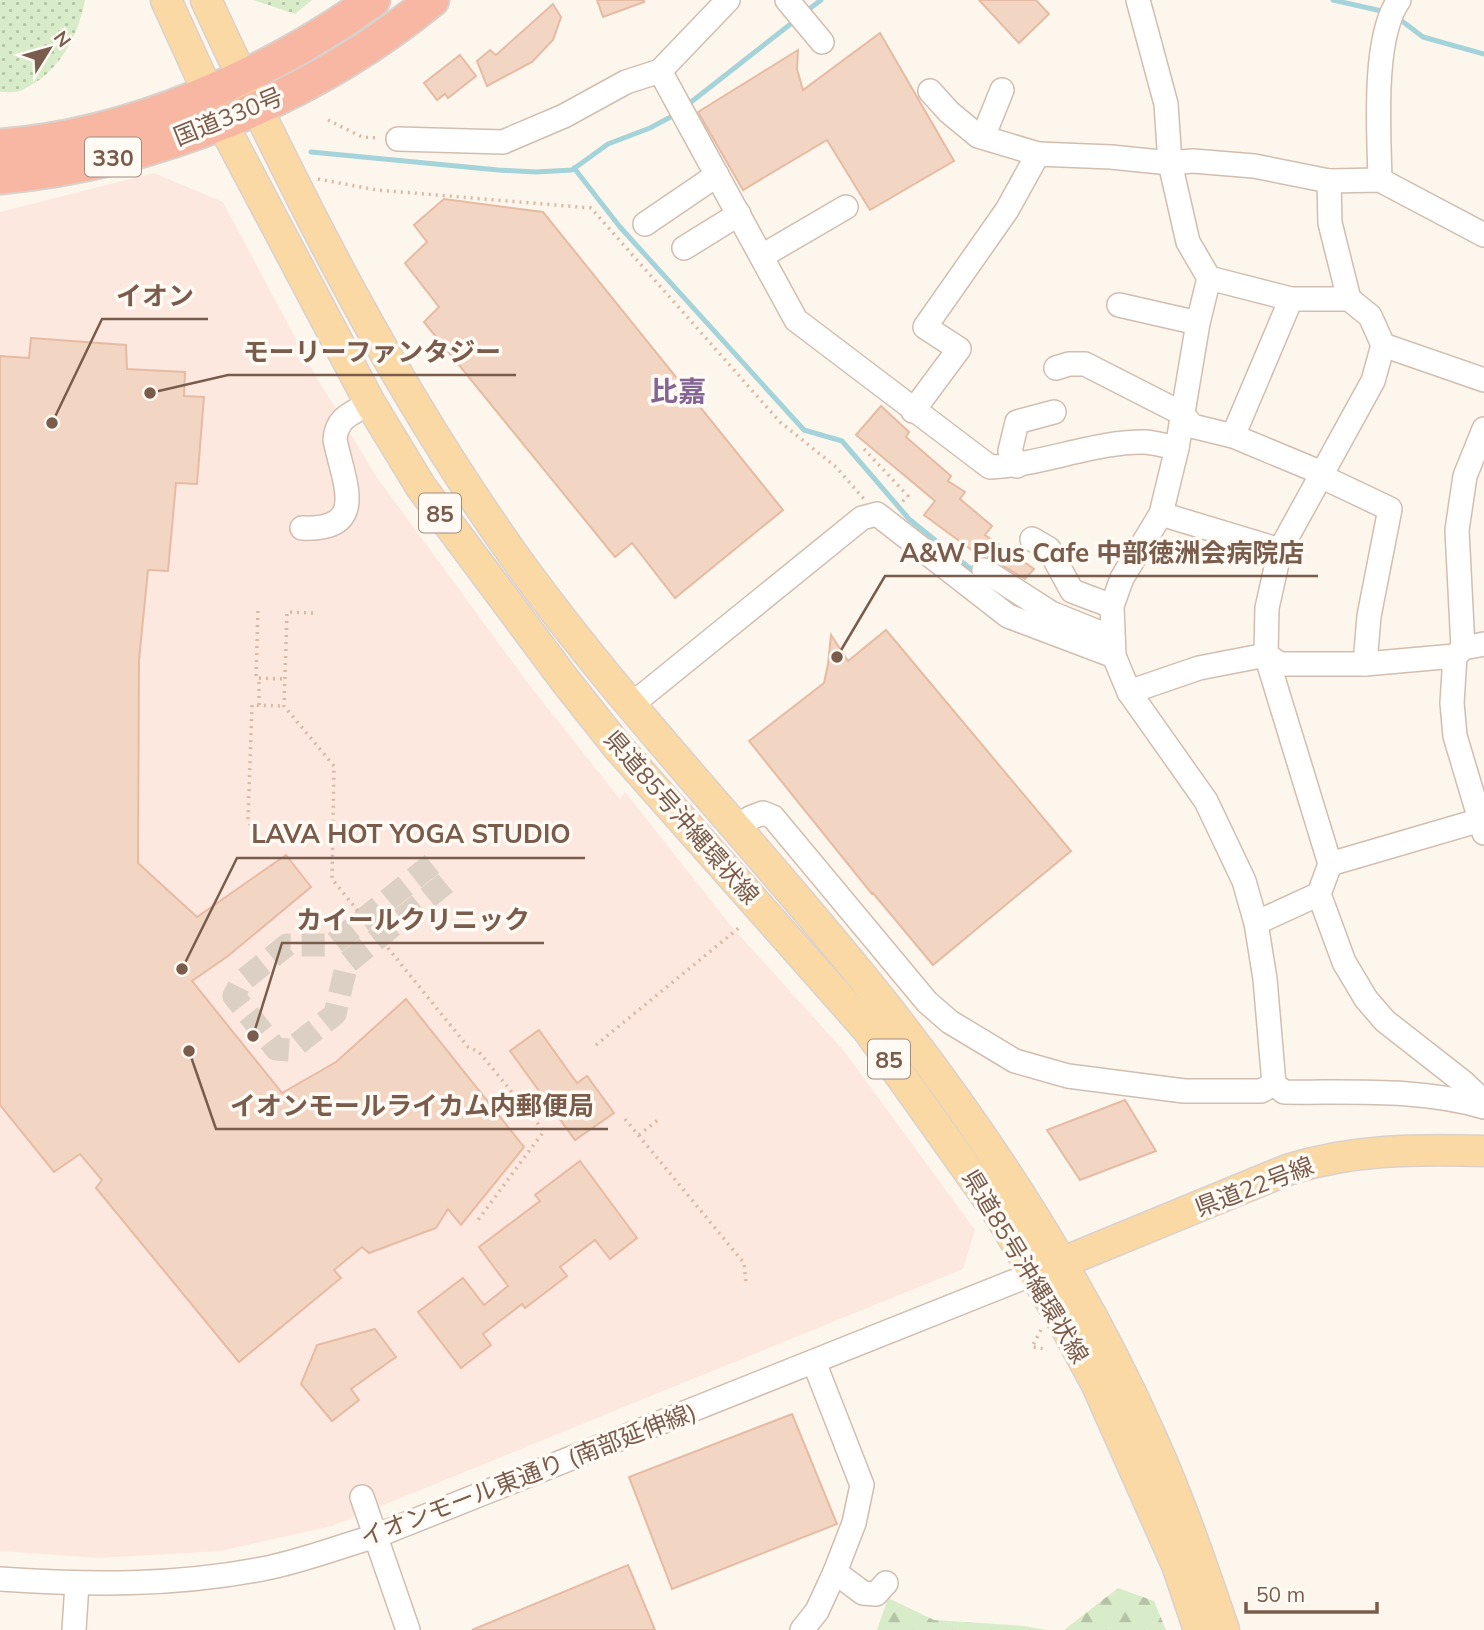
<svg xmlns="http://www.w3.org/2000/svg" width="1484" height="1630" viewBox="0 0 1484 1630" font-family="Mulish,'Noto Sans JP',sans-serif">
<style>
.commercial{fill:#fde8e0}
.forest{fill:url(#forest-firs)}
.park{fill:url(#park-dots)}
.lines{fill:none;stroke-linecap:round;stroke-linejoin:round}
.stream{stroke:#a5d3da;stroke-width:5}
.building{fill:#f3d5c3;stroke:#e6bba3;stroke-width:2}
.minor-tunnel{stroke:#dcd0c4;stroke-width:23;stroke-dasharray:23 11;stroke-linecap:butt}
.minor-casing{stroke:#d1beb0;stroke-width:26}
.major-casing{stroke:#dad1cd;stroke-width:33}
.highway-casing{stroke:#dad1cd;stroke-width:37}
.path{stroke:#d9b8a5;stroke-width:3.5;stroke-dasharray:2 5;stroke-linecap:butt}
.minor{stroke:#fff;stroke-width:23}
.major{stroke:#fbd9a5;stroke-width:30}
.highway{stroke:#f7b7a3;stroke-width:33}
.labels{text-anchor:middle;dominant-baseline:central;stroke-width:7;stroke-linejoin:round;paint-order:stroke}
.shield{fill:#fffaf3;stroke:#a28b7f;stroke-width:2}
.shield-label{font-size:23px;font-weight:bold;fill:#7a5c4d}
.street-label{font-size:24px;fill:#7a5c4d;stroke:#fffaf3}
.quarter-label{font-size:28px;font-weight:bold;fill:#846695;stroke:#fffaf3}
.leader{fill:none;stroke:#7a5c4d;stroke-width:2.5}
.callout-dot{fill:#7a5c4d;stroke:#fffaf3;stroke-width:2.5}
.callout-label{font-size:26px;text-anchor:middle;font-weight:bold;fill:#7a5c4d;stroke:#fffaf3;stroke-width:7;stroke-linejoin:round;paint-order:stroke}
</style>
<defs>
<pattern id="forest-firs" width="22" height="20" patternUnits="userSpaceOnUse" patternTransform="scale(1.75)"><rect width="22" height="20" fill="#d8ecc9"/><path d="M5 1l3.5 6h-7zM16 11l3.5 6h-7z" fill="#b4c2a5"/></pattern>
<pattern id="park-dots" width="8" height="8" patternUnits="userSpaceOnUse" patternTransform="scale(1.75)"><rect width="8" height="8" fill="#d8ecc9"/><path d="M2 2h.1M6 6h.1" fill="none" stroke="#b4c2a5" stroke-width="1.8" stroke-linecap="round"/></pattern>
</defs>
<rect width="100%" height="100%" fill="#fdf6ec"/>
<!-- commercial -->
<polygon class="commercial" points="154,173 223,202 313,371 376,476 530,686 620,799 625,792 732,927 844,1051 975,1230 963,1269 332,1526 221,1551 99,1558 0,1551 0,212"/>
<!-- forest -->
<g class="forest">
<polygon points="1118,1588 1154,1601 1166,1630 1064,1630"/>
<polygon points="888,1598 934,1620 1024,1626 1046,1630 877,1630"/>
</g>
<!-- park -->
<g class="park">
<path d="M0 0H85C78 37 58 74 22 90 16 93 7 92 0 92Z"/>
<polygon points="253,0 312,0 295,14"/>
</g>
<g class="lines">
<!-- stream -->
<g class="stream">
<polyline points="1333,0 1386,12"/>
<polyline points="804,13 821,0"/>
<polyline points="1398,18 1423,37 1484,54"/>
<polyline points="686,106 797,19"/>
<polyline points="311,152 498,170 536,172 572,170 608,144 650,128 676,114"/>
<polyline points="574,168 620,227 804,430 842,441 909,519 977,574"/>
</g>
</g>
<!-- building -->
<g class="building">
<polygon points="597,0 644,0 644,2 603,17"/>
<polygon points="979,0 1036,0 1049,14 1019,43"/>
<polygon points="553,4 561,17 553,40 532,62 487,86 477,61 490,50 496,55"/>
<polygon points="880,33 954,161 870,210 827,140 743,190 698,112 798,50 797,69 803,90"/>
<polygon points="460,55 476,76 448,98 445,94 437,100 424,83"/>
<polygon points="444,199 543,212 783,510 675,598 632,543 615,557 424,322 439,307 405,263 427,242 414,225"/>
<polygon points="31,338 126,345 127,369 185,372 184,396 204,397 197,484 176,483 168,571 148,570 139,660 138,863 197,917 286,855 311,887 228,956 192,981 282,1093 336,1062 406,999 524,1147 461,1225 448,1209 436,1228 369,1253 362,1247 334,1270 341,1278 239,1362 96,1188 102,1180 80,1154 54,1172 0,1105 0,356 29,358"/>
<polygon points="881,406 909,432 906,437 951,476 948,481 965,492 960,499 992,526 985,535 1034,569 1025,579 975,549 973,551 924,515 935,501 856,435"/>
<polygon points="886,630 1071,851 933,965 873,893 872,894 749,741 824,683 828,664 831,635 848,661"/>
<polygon points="539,1030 577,1083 587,1076 614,1113 575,1140 510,1051"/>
<polygon points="1125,1100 1156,1151 1080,1180 1047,1130"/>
<polygon points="580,1161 637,1238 610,1259 595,1240 560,1267 567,1276 525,1308 522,1304 483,1334 491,1345 461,1368 418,1312 463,1278 484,1305 508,1286 479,1247 540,1201 535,1195"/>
<polygon points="375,1329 396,1357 351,1389 359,1400 332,1421 301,1384 317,1345"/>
<polygon points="792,1414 837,1524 672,1589 629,1477"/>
<polygon points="628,1565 655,1630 472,1630"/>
</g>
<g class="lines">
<!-- minor-tunnel -->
<polyline class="minor-tunnel" points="432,864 332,945 287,945 241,982 234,996 276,1049 290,1050 335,1014 347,963 447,882"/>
<defs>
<g id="minor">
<polyline points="787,0 822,42"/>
<path d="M1138 0 1166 104 1170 163 1188 242 1209 278 1198 323 1177 448 1161 514 1122 578 1112 606 1114 656 1129 692 1206 801 1244 881 1256 923 1265 979 1274 1084 1284 1092C1350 1093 1420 1088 1484 1107"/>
<path d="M660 71 796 320 990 467C1042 465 1096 441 1145 442 1156 443 1167 446 1177 448"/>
<polyline points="983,137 1002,90"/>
<polyline points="398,139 503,142 564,116 626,82 660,71 728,0"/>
<polyline points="1038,154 1111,157 1170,163 1193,161 1254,166 1329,181 1380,180 1484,235"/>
<path d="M1380 180C1379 133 1372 38 1399 0"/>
<polyline points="1329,181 1330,223 1349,299"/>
<polyline points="645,224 717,175"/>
<polyline points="684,248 739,214"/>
<polyline points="762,256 846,207"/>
<polyline points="1209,278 1291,299 1349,299 1370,316 1383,345 1373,381 1280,550 1267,608 1266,655 1330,864 1319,894 1344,962 1366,999 1385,1021 1463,1082 1484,1102"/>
<polyline points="1119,305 1198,323"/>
<polyline points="1383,345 1484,380"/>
<polyline points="1056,368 1069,364 1085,364 1183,414 1192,426 1233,436 1322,473 1331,481 1390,509 1369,616 1365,664"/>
<polyline points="913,411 959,349 925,327 1007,210 1038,154 978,136 949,112 930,91"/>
<polyline points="1233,436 1291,299"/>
<polyline points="1017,466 1010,451 1017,422 1054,412"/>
<polyline points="1161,514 1280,550"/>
<path d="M302 528C369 531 344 483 335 440 336 417 353 413 370 403"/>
<polyline points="1032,539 1049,549 1072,591 1112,606"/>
<polyline points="984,570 1051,613 1113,638"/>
<polyline points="1463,648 1457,530 1465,476 1484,429"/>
<polyline points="1455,656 1452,703 1455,736 1484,833"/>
<polyline points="1129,692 1199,668 1266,655 1280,664 1365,664 1455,656 1463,648 1484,644"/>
<polyline points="630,706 862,518 877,514 1008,616 1114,656"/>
<polyline points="737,828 750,818 763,813 773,817 927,1002 950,1022 1015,1061 1068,1076 1184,1091 1261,1091 1274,1084"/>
<polyline points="1330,864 1484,819"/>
<polyline points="1256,923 1319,894"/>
<polyline points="362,1497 408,1630"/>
<polyline points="835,1572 863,1593 876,1594 886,1583"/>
<path d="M0 1579C89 1585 174 1586 262 1569 300 1562 338 1547 376 1536L1035 1273"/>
<polyline points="74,1630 77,1584"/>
<polyline points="802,1630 817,1611 835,1572 854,1523 862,1485 814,1362"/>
</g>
<g id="major">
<polyline points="166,0 222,123 370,403 421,487 564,679 617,746 868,1030 1001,1217 1063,1322 1097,1385 1177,1565 1199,1630"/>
<path d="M206 0C296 194 392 385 517 560 631 718 768 856 888 1009 992 1142 1084 1285 1152 1439 1180 1501 1202 1565 1224 1630"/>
<path d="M1044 1270 1287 1170C1352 1149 1417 1149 1484 1151"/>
</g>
<g id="highway">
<path d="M0 146C129 137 269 75 373 0"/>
<path d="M0 177C155 163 312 98 432 0"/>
</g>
</defs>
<!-- minor casing -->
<use href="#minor" class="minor-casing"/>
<!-- major casing -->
<use href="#major" class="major-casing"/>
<!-- highway casing -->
<use href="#highway" class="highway-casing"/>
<!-- path -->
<g class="path">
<polyline points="328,120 362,137 378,138"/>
<polyline points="318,179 377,190 591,208 780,422 836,467 864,499"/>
<polyline points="864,449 908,496 898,506"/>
<polyline points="258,611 256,678 285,679"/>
<polyline points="313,613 287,612 284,706 334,766 332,879 358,911"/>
<polyline points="259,705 259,678"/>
<polyline points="262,843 248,821 252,705 283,706"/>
<polyline points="388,948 468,1047 479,1052 544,1131 478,1220"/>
<polyline points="596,1045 740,927"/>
<polyline points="625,1119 744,1263 746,1284"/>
<polyline points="639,1135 658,1120"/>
<polyline points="1041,1330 1032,1347 1046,1349"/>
</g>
<!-- minor -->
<use href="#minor" class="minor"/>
<!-- major -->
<use href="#major" class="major"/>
<!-- highway -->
<use href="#highway" class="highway"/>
</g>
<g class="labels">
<!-- shield labels -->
<g class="shield">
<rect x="85" y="137.5" width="56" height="39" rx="5"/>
<rect x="419" y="493.5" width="42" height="39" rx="5"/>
<rect x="868" y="1039.5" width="42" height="39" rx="5"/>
</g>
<g class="shield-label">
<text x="113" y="157">330</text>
<text x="440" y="513">85</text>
<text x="889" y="1059">85</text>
</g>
<!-- street labels -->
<g class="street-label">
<text transform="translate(228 116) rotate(-22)">国道330号</text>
<text transform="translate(682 817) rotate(49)">県道85号沖縄環状線</text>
<text transform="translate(1254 1186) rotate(-21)">県道22号線</text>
<text transform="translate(1026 1266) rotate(59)">県道85号沖縄環状線</text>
<text transform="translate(528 1474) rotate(-21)">イオンモール東通り (南部延伸線)</text>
</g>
<!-- quarter labels -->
<g class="quarter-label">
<text x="678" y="390">比嘉</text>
</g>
</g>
<!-- callouts -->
<path class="leader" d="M52 423L102 319H208M150 393L228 375H516M837 657L885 576H1318M182 969L237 858H585M253 1036L282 943H544M189 1051L216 1129H608"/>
<g class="callout-dot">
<circle cx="52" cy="423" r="7"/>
<circle cx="150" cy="393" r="7"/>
<circle cx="837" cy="657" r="7"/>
<circle cx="182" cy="969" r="7"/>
<circle cx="253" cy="1036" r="7"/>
<circle cx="189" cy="1051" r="7"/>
</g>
<g class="callout-label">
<text x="155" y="305">イオン</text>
<text x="372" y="361">モーリーファンタジー</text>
<text x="1102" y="562">A&amp;W Plus Cafe 中部徳洲会病院店</text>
<text x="411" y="843">LAVA HOT YOGA STUDIO</text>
<text x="413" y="929">カイールクリニック</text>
<text x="412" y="1115">イオンモールライカム内郵便局</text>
</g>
<!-- north arrow -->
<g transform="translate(49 49) rotate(53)" stroke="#fffaf3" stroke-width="5" paint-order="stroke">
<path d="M0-5L12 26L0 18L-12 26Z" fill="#7a5c4d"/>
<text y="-10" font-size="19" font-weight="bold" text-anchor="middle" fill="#7a5c4d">N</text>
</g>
<!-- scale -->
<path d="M1246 1602v10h131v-10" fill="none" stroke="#7a5c4d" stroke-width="3.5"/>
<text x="1256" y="1602" font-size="21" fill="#7a5c4d" stroke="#fffaf3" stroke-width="5" paint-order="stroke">50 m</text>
</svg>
